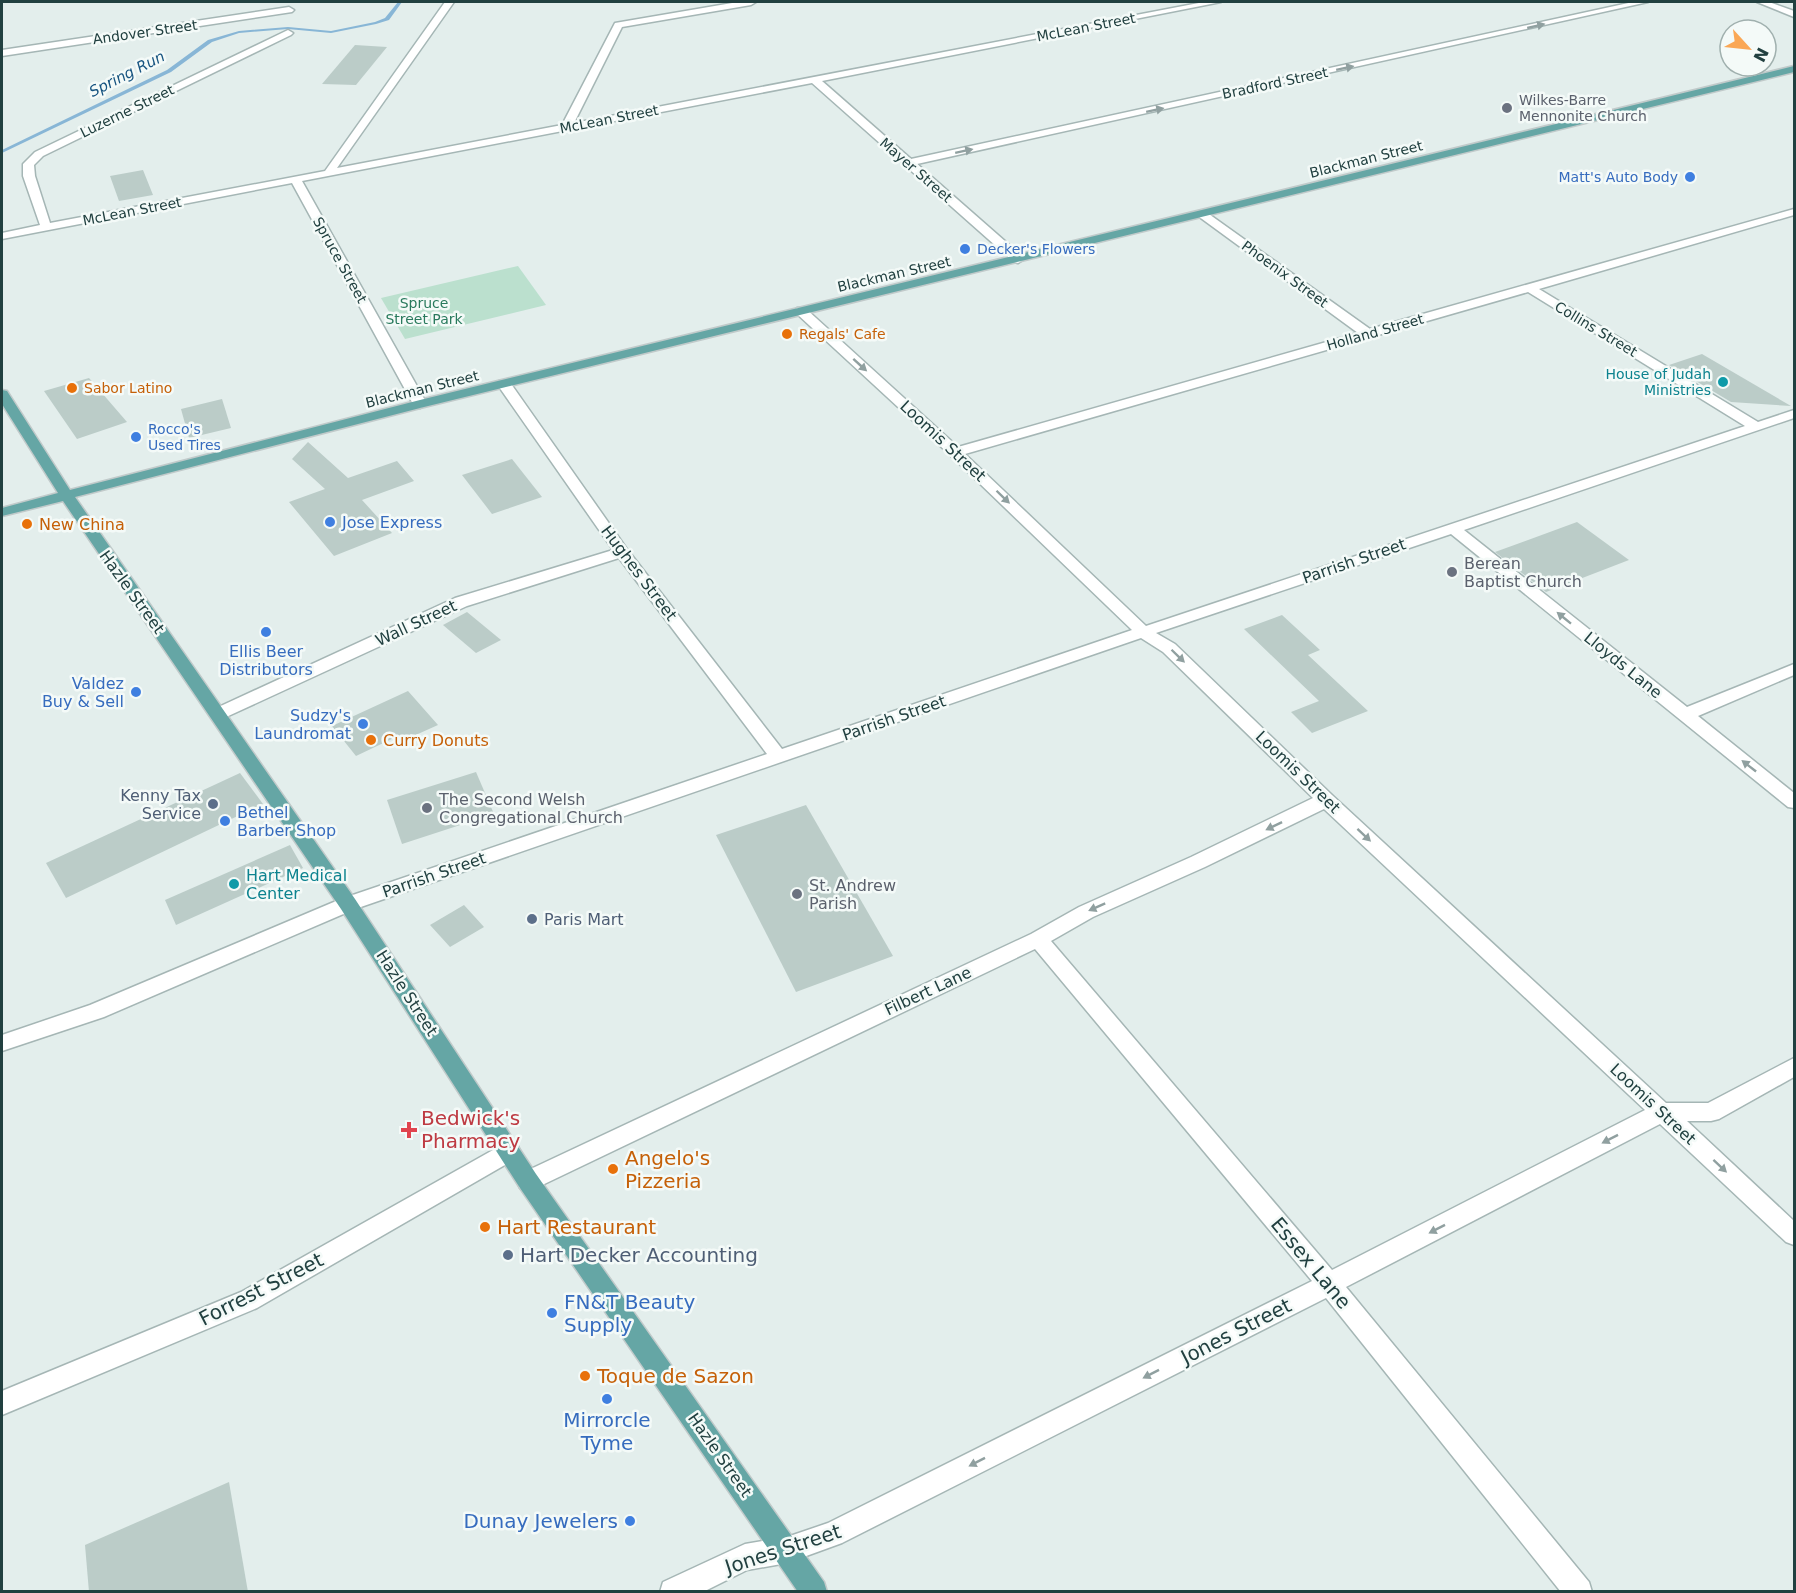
<svg xmlns="http://www.w3.org/2000/svg" width="1796" height="1593" viewBox="0 0 1796 1593" font-family="'DejaVu Sans',sans-serif">
<style>
.green{fill:#bbe0ce}
.lines{fill:none;stroke-linecap:round;stroke-linejoin:round}
.stream{fill:#88b6d6;fill-rule:evenodd}
.building{fill:#bbccc8}
.minor-casing{stroke:#a5b6b5;stroke-width:3}
.major-casing{stroke:#c1caca;stroke-width:3}
.minor{fill:#fff;fill-rule:evenodd}
.major{fill:#65a6a5;fill-rule:evenodd}
.oneway{fill:#90a0a0}
.worship-dot{fill:#6b7280;stroke:#f4faf8;stroke-width:2}
.shop-dot{fill:#3f7fe0;stroke:#f4faf8;stroke-width:2}
.food-dot{fill:#e8710a;stroke:#f4faf8;stroke-width:2}
.culture-dot{fill:#0f9aa8;stroke:#f4faf8;stroke-width:2}
.service-dot{fill:#5c6f8a;stroke:#f4faf8;stroke-width:2}
.health-dot{fill:#e0444e;stroke:#f4faf8;stroke-width:2}
.labels{text-anchor:middle;dominant-baseline:central;stroke-width:5;stroke-linejoin:round;paint-order:stroke}
.far-street-label{font-size:14px;fill:#214040;stroke:#f4faf8}
.far-worship-label{font-size:14px;fill:#5b616d;stroke:#f4faf8;text-anchor:start}
.far-shop-label{font-size:14px;fill:#366cbe;stroke:#f4faf8;text-anchor:start}
.far-park-label{font-size:14px;fill:#297a5d;stroke:#f4faf8}
.far-food-label{font-size:14px;fill:#c56008;stroke:#f4faf8;text-anchor:start}
.far-culture-label{font-size:14px;fill:#0d838f;stroke:#f4faf8;text-anchor:end}
.far-water-label{font-size:15px;font-style:italic;fill:#175480;stroke:#f4faf8}
.street-label{font-size:16px;fill:#214040;stroke:#f4faf8}
.shop-label{font-size:16px;fill:#366cbe;stroke:#f4faf8;text-anchor:start}
.food-label{font-size:16px;fill:#c56008;stroke:#f4faf8;text-anchor:start}
.worship-label{font-size:16px;fill:#5b616d;stroke:#f4faf8;text-anchor:start}
.service-label{font-size:16px;fill:#4e5e75;stroke:#f4faf8;text-anchor:end}
.culture-label{font-size:16px;fill:#0d838f;stroke:#f4faf8;text-anchor:start}
.near-health-label{font-size:20px;fill:#be3a42;stroke:#f4faf8;text-anchor:start}
.near-food-label{font-size:20px;fill:#c56008;stroke:#f4faf8;text-anchor:start}
.near-service-label{font-size:20px;fill:#4e5e75;stroke:#f4faf8;text-anchor:start}
.near-street-label{font-size:20px;fill:#214040;stroke:#f4faf8}
.near-shop-label{font-size:20px;fill:#366cbe;stroke:#f4faf8;text-anchor:start}
</style>
<rect width="100%" height="100%" fill="#e3eeec"/>
<!-- green -->
<polygon class="green" points="518,266 546,305 405,339 381,298"/>
<g class="lines">
<!-- stream -->
<polygon class="stream" points="398,2 402,2 389,20 376,24 331,33 288,29 239,33 212,42 171,72 2,153 2,150 167,70 208,40 239,31 288,27 331,31 375,22 385,18"/>
</g>
<!-- building -->
<g class="building">
<polygon points="355,45 387,47 356,85 322,84"/>
<polygon points="143,170 153,195 119,201 110,176"/>
<polygon points="1702,354 1791,406 1731,402 1669,365"/>
<polygon points="89,378 127,422 77,439 44,391"/>
<polygon points="222,399 231,428 189,438 181,409"/>
<polygon points="308,442 348,478 397,461 414,481 362,500 392,533 334,556 289,502 325,489 292,459"/>
<polygon points="512,459 542,497 492,514 462,475"/>
<polygon points="1577,522 1629,560 1546,592 1495,552"/>
<polygon points="467,612 501,640 476,653 443,625"/>
<polygon points="1282,615 1320,650 1308,655 1368,711 1312,733 1291,712 1319,701 1244,629"/>
<polygon points="408,691 438,725 400,742 396,737 356,756 332,726"/>
<polygon points="476,772 494,814 402,844 387,800"/>
<polygon points="240,773 263,804 66,898 46,863"/>
<polygon points="806,805 893,956 796,992 716,835"/>
<polygon points="290,845 303,868 176,925 165,900"/>
<polygon points="464,905 484,927 450,947 430,925"/>
<polygon points="229,1482 248,1592 89,1592 85,1545"/>
</g>
<g class="lines">
<defs>
<g id="minor">
<polygon points="445,2 454,2 337,168 562,125 615,23 738,2 756,2 751,5 622,27 574,123 1204,2 1221,2 822,81 911,159 1633,2 1648,2 917,164 1022,256 1024,259 1018,263 1014,262 812,83 302,181 427,404 420,408 413,404 292,183 2,239 2,233 40,225 23,176 23,164 35,152 288,30 293,33 291,35 43,156 34,165 35,176 50,223 325,171"/>
<polygon points="1757,2 1769,2 1794,11 1794,17"/>
<polygon points="289,7 294,10 292,12 2,56 2,50"/>
<path d="M1794 209V215L1539 289 1758 422 1794 410V418L1464 530 1687 707 1794 664V675L1698 716 1794 793V808L1788 807 1451 534 1156 633 1175 644 1332 795 1666 1103H1708L1794 1058V1077L1719 1119 1711 1121H1687L1794 1221V1245L1786 1242 1660 1124 1346 1287 1589 1582 1592 1592H1561L1326 1298 842 1543 787 1563 747 1570 703 1592H660L663 1582 745 1544 787 1537 828 1523 1312 1281 1035 949 536 1188 528 1191 520 1188 517 1181 520 1174 1031 934 1079 907 1191 857 1313 798 1163 652 1141 638 355 909 104 1017 2 1051V1035L90 1005 341 899 767 754 619 558 467 606 224 718H212L209 714 212 710 455 598 613 550 497 384 499 381H509L627 549 782 749 1132 630 950 455 797 314 795 311 797 308H805L958 447 1358 333 1198 216V212H1206L1370 329ZM1528 292 1745 426 1146 626 965 454ZM1324 809 1645 1110 1332 1270 1051 941 1093 917 1205 867Z"/>
<polygon points="509,1141 517,1144 520,1151 517,1158 257,1308 2,1415 2,1391 241,1292"/>
</g>
<polygon id="major" points="1794,66 1794,72 424,407 75,497 355,899 536,1174 824,1582 827,1592 798,1592 520,1188 341,909 63,501 2,516 2,508 58,493 2,404 2,390 7,391 70,490 420,400"/>
</defs>
<!-- minor casing -->
<use href="#minor" class="minor-casing"/>
<!-- major casing -->
<use href="#major" class="major-casing"/>
<!-- minor -->
<use href="#minor" class="minor"/>
<!-- major -->
<use href="#major" class="major"/>
</g>
<!-- one-way arrows -->
<defs><path id="oneway-solid" d="M-6-.8H1V-3.2L6.5 0L1 3.2V.8H-6Z" transform="scale(1.5)"/></defs>
<g class="oneway">
<use href="#oneway-solid" transform="translate(1536 26) rotate(-13)"/>
<use href="#oneway-solid" transform="translate(1345 68) rotate(-12)"/>
<use href="#oneway-solid" transform="translate(1155 110) rotate(-12)"/>
<use href="#oneway-solid" transform="translate(964 151) rotate(-12)"/>
<use href="#oneway-solid" transform="translate(860 365) rotate(42)"/>
<use href="#oneway-solid" transform="translate(1003 497) rotate(44)"/>
<use href="#oneway-solid" transform="translate(1564 618) rotate(-141)"/>
<use href="#oneway-solid" transform="translate(1178 656) rotate(44)"/>
<use href="#oneway-solid" transform="translate(1749 766) rotate(-142)"/>
<use href="#oneway-solid" transform="translate(1274 826) rotate(154)"/>
<use href="#oneway-solid" transform="translate(1364 835) rotate(43)"/>
<use href="#oneway-solid" transform="translate(1097 907) rotate(156)"/>
<use href="#oneway-solid" transform="translate(1610 1139) rotate(153)"/>
<use href="#oneway-solid" transform="translate(1720 1166) rotate(43)"/>
<use href="#oneway-solid" transform="translate(1437 1229) rotate(153)"/>
<use href="#oneway-solid" transform="translate(1151 1374) rotate(153)"/>
<use href="#oneway-solid" transform="translate(977 1462) rotate(153)"/>
</g>
<!-- markers -->
<g class="worship-dot">
<circle cx="1507" cy="108" r="6"/>
<circle cx="1452" cy="572" r="6"/>
<circle cx="427" cy="808" r="6"/>
<circle cx="797" cy="894" r="6"/>
</g>
<g class="shop-dot">
<circle cx="1690" cy="177" r="6"/>
<circle cx="965" cy="249" r="6"/>
<circle cx="136" cy="437" r="6"/>
<circle cx="330" cy="522" r="6"/>
<circle cx="266" cy="632" r="6"/>
<circle cx="136" cy="692" r="6"/>
<circle cx="363" cy="724" r="6"/>
<circle cx="225" cy="821" r="6"/>
<circle cx="552" cy="1313" r="6"/>
<circle cx="607" cy="1399" r="6"/>
<circle cx="630" cy="1521" r="6"/>
</g>
<g class="food-dot">
<circle cx="787" cy="334" r="6"/>
<circle cx="72" cy="388" r="6"/>
<circle cx="27" cy="524" r="6"/>
<circle cx="371" cy="740" r="6"/>
<circle cx="613" cy="1169" r="6"/>
<circle cx="485" cy="1227" r="6"/>
<circle cx="585" cy="1376" r="6"/>
</g>
<g class="culture-dot">
<circle cx="1723" cy="382" r="6"/>
<circle cx="234" cy="884" r="6"/>
</g>
<g class="service-dot">
<circle cx="213" cy="804" r="6"/>
<circle cx="532" cy="919" r="6"/>
<circle cx="508" cy="1255" r="6"/>
</g>
<path class="health-dot" d="M406 1121h6v6h6v6h-6v6h-6v-6h-6v-6h6z"/>
<g class="labels">
<!-- far-street labels -->
<g class="far-street-label">
<text transform="translate(1086 27) rotate(-11)">McLean Street</text>
<text transform="translate(145 32) rotate(-8)">Andover Street</text>
<text transform="translate(1275 83) rotate(-12)">Bradford Street</text>
<text transform="translate(127 111) rotate(-26)">Luzerne Street</text>
<text transform="translate(609 119) rotate(-11)">McLean Street</text>
<text transform="translate(1366 159) rotate(-14)">Blackman Street</text>
<text transform="translate(916 170) rotate(41)">Mayer Street</text>
<text transform="translate(132 211) rotate(-11)">McLean Street</text>
<text transform="translate(340 260) rotate(61)">Spruce Street</text>
<text transform="translate(894 274) rotate(-13)">Blackman Street</text>
<text transform="translate(1285 274) rotate(36)">Phoenix Street</text>
<text transform="translate(1596 329) rotate(31)">Collins Street</text>
<text transform="translate(1375 332) rotate(-16)">Holland Street</text>
<text transform="translate(422 389) rotate(-14)">Blackman Street</text>
</g>
<!-- far-worship labels -->
<g class="far-worship-label">
<text x="1519" y="100">Wilkes-Barre<tspan x="1519" dy="16">Mennonite Church</tspan></text>
</g>
<!-- far-shop labels -->
<g class="far-shop-label">
<text x="1678" y="177" text-anchor="end">Matt's Auto Body</text>
<text x="977" y="249">Decker's Flowers</text>
<text x="148" y="429">Rocco's<tspan x="148" dy="16">Used Tires</tspan></text>
</g>
<!-- far-park labels -->
<g class="far-park-label">
<text x="424" y="303">Spruce<tspan x="424" dy="16">Street Park</tspan></text>
</g>
<!-- far-food labels -->
<g class="far-food-label">
<text x="799" y="334">Regals' Cafe</text>
<text x="84" y="388">Sabor Latino</text>
</g>
<!-- far-culture labels -->
<g class="far-culture-label">
<text x="1711" y="374">House of Judah<tspan x="1711" dy="16">Ministries</tspan></text>
</g>
<!-- far-water labels -->
<g class="far-water-label">
<text transform="translate(127 74) rotate(-27)">Spring Run</text>
</g>
<!-- street labels -->
<g class="street-label">
<text transform="translate(943 441) rotate(43)">Loomis Street</text>
<text transform="translate(1354 561) rotate(-19)">Parrish Street</text>
<text transform="translate(639 573) rotate(53)">Hughes Street</text>
<text transform="translate(132 592) rotate(54)">Hazle Street</text>
<text transform="translate(416 623) rotate(-25)">Wall Street</text>
<text transform="translate(1623 665) rotate(39)">Lloyds Lane</text>
<text transform="translate(894 718) rotate(-19)">Parrish Street</text>
<text transform="translate(1298 772) rotate(44)">Loomis Street</text>
<text transform="translate(434 875) rotate(-19)">Parrish Street</text>
<text transform="translate(928 991) rotate(-25)">Filbert Lane</text>
<text transform="translate(407 993) rotate(57)">Hazle Street</text>
<text transform="translate(1653 1104) rotate(43)">Loomis Street</text>
<text transform="translate(720 1455) rotate(55)">Hazle Street</text>
</g>
<!-- shop labels -->
<g class="shop-label">
<text x="342" y="522">Jose Express</text>
<text x="266" y="651" text-anchor="middle">Ellis Beer<tspan x="266" dy="18">Distributors</tspan></text>
<text x="124" y="683" text-anchor="end">Valdez<tspan x="124" dy="18">Buy &amp; Sell</tspan></text>
<text x="351" y="715" text-anchor="end">Sudzy's<tspan x="351" dy="18">Laundromat</tspan></text>
<text x="237" y="812">Bethel<tspan x="237" dy="18">Barber Shop</tspan></text>
</g>
<!-- food labels -->
<g class="food-label">
<text x="39" y="524">New China</text>
<text x="383" y="740">Curry Donuts</text>
</g>
<!-- worship labels -->
<g class="worship-label">
<text x="1464" y="563">Berean<tspan x="1464" dy="18">Baptist Church</tspan></text>
<text x="439" y="799">The Second Welsh<tspan x="439" dy="18">Congregational Church</tspan></text>
<text x="809" y="885">St. Andrew<tspan x="809" dy="18">Parish</tspan></text>
</g>
<!-- service labels -->
<g class="service-label">
<text x="201" y="795">Kenny Tax<tspan x="201" dy="18">Service</tspan></text>
<text x="544" y="919" text-anchor="start">Paris Mart</text>
</g>
<!-- culture labels -->
<g class="culture-label">
<text x="246" y="875">Hart Medical<tspan x="246" dy="18">Center</tspan></text>
</g>
<!-- near-health labels -->
<g class="near-health-label">
<text x="421" y="1118">Bedwick's<tspan x="421" dy="23">Pharmacy</tspan></text>
</g>
<!-- near-food labels -->
<g class="near-food-label">
<text x="625" y="1158">Angelo's<tspan x="625" dy="23">Pizzeria</tspan></text>
<text x="497" y="1227">Hart Restaurant</text>
<text x="597" y="1376">Toque de Sazon</text>
</g>
<!-- near-service labels -->
<g class="near-service-label">
<text x="520" y="1255">Hart Decker Accounting</text>
</g>
<!-- near-street labels -->
<g class="near-street-label">
<text transform="translate(1311 1263) rotate(50)">Essex Lane</text>
<text transform="translate(261 1289) rotate(-27)">Forrest Street</text>
<text transform="translate(1236 1331) rotate(-27)">Jones Street</text>
<text transform="translate(783 1549) rotate(-18)">Jones Street</text>
</g>
<!-- near-shop labels -->
<g class="near-shop-label">
<text x="564" y="1302">FN&amp;T Beauty<tspan x="564" dy="23">Supply</tspan></text>
<text x="607" y="1420" text-anchor="middle">Mirrorcle<tspan x="607" dy="23">Tyme</tspan></text>
<text x="618" y="1521" text-anchor="end">Dunay Jewelers</text>
</g>
</g>
<!-- border -->
<rect width="1796" height="1593" fill="none" stroke="#214040" stroke-width="6"/>
<!-- north arrow -->
<g transform="translate(1748 48) rotate(117)"><circle r="28" fill="#f4faf8" stroke="#a0b0ae" stroke-width="1.5"/>
<path d="M0-4.5L10 22L0 15L-10 22Z" fill="#faa755"/>
<text y="-9" font-size="16" font-weight="bold" text-anchor="middle" fill="#214040">N</text>
</g>
</svg>
